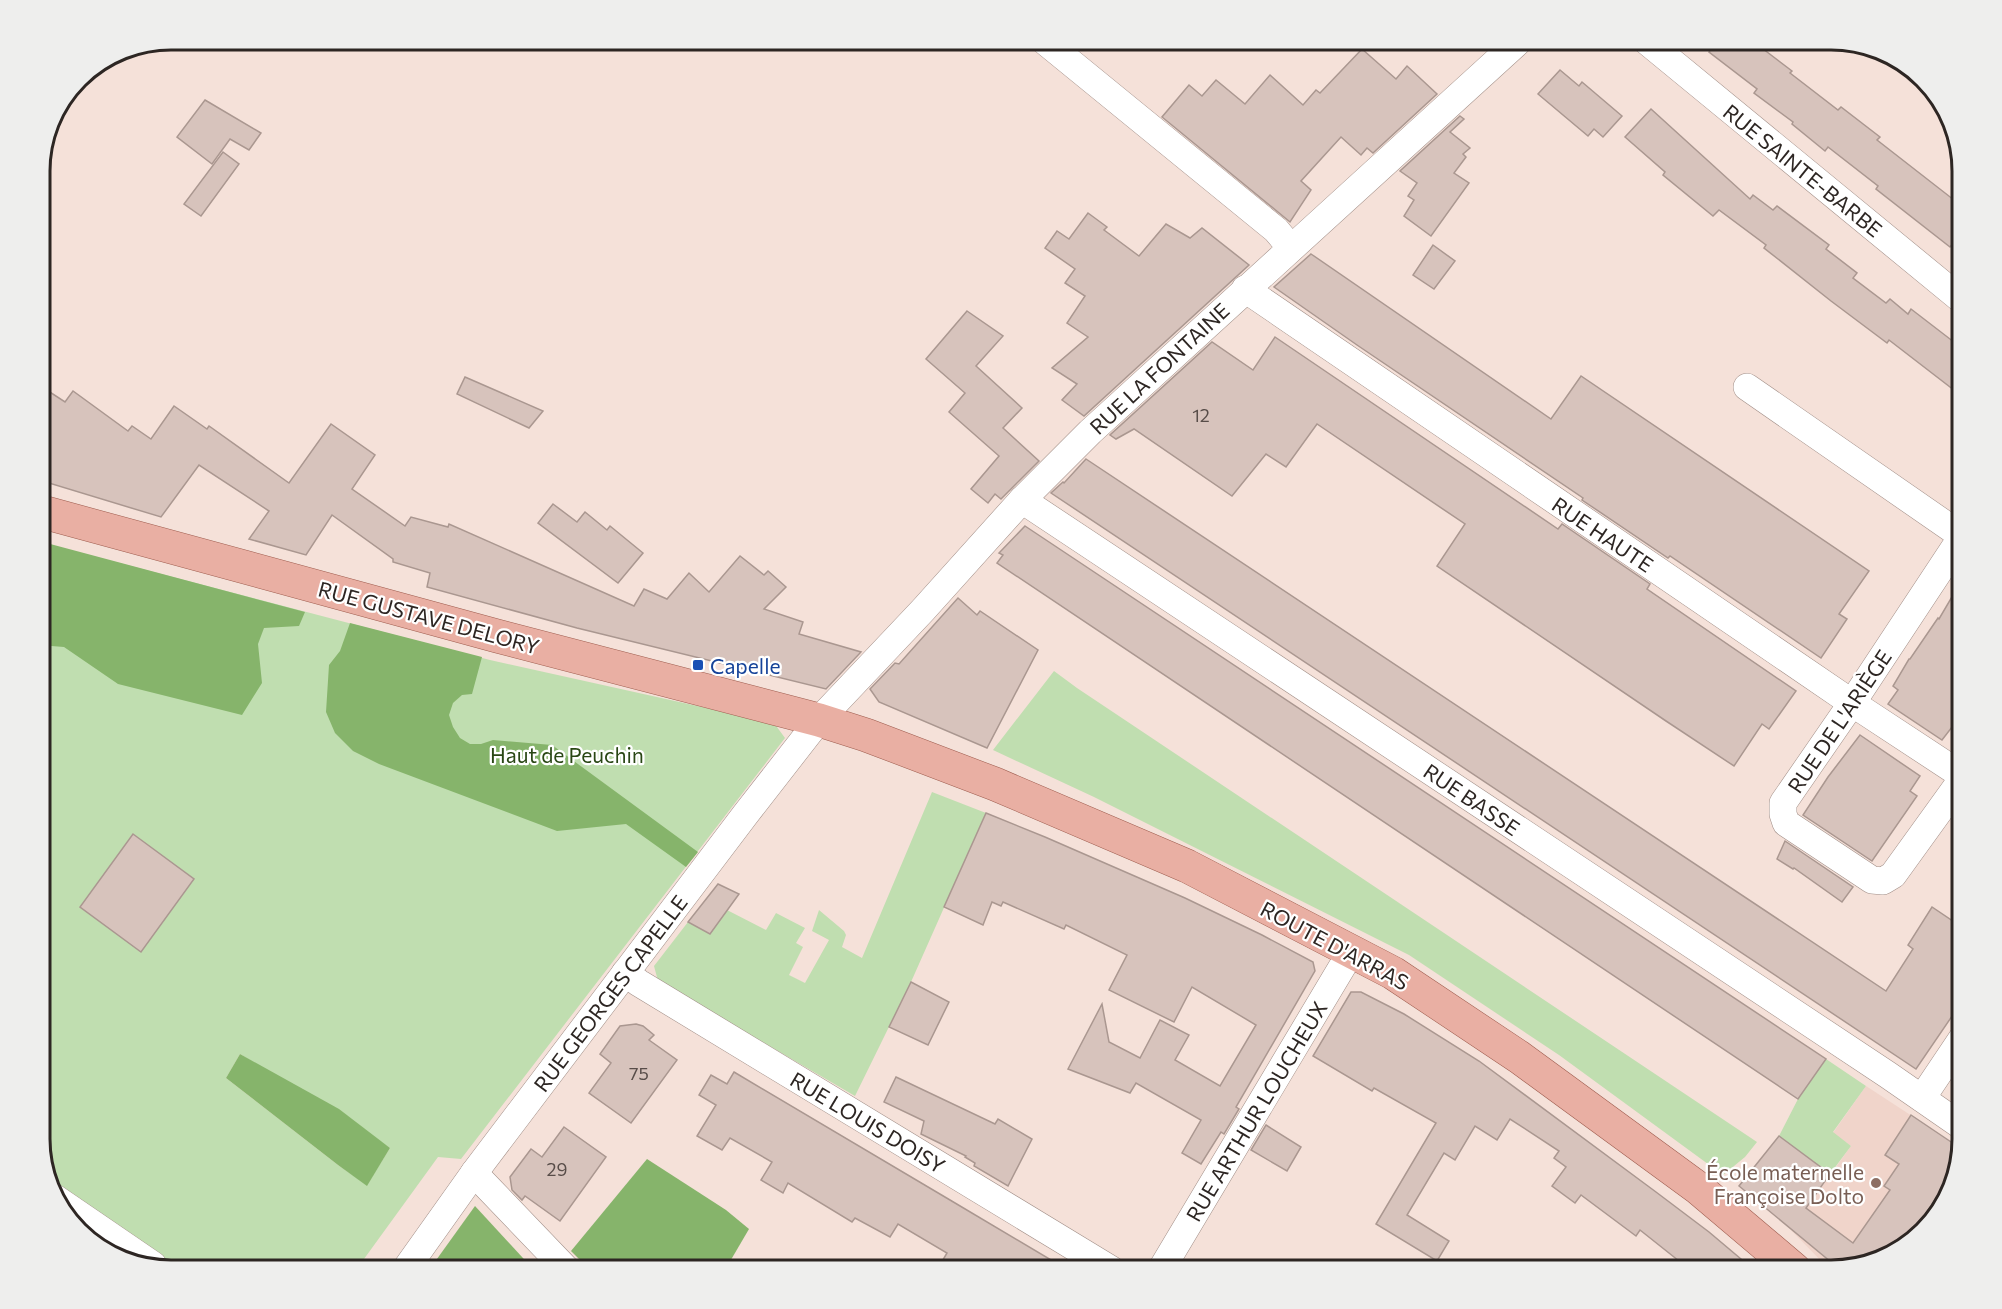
<svg xmlns="http://www.w3.org/2000/svg" width="2002" height="1309" viewBox="0 0 2002 1309" font-family="Commissioner,sans-serif">
<style>
.built{fill:#f0d4ca}
.green{fill:#c0deb0;fill-rule:evenodd}
.forest{fill:#86b46b}
.building{fill:#d7c3bc;stroke:#aa9790;stroke-width:1.5}
.lines{fill:none;stroke-linecap:round;stroke-linejoin:round}
.minor-casing{stroke:#a18e87;stroke-width:28}
.major-casing{stroke:#9e5d4f;stroke-width:34}
.minor{stroke:#fff;stroke-width:27}
.major{stroke:#e9afa3;stroke-width:33}
.transit-dot{fill:#1a4fb4;stroke:#fff;stroke-width:2}
.education-dot{fill:#8d6e63;stroke:#fff;stroke-width:2}
.labels{text-anchor:middle;dominant-baseline:central;stroke-width:4.5;stroke-linejoin:round;paint-order:stroke}
.number-label{font-size:18px;fill:#584d49}
.street-label{font-size:21px;fill:#2d2623;stroke:#fff}
.transit-label{font-size:21px;fill:#164399;stroke:#fff;text-anchor:start}
.park-label{font-size:21px;fill:#294714;stroke:#fff}
.education-label{font-size:21px;fill:#785e54;stroke:#fff;text-anchor:end}
.rim{fill:none;stroke:#2d2623;stroke-width:3}
</style>
<rect width="100%" height="100%" fill="#f5e1d9"/>
<!-- built -->
<polygon class="built" points="1866,1086 1938,1133 1912,1172 1940,1192 1904,1246 1897,1253 1830,1270 1791,1230 1851,1146 1833,1133"/>
<!-- green -->
<g class="green">
<path d="M39 542 490 660 774 723 785 738 461 1159 438 1157 356 1270H171L98 1248 57 1205 39 1147ZM133 834 194 879 141 952 80 907ZM240 1054 390 1148 367 1185 338 1165 226 1078Z"/>
<polygon points="1054,671 1077,688 1757,1142 1745,1157 1723,1175 1559,1055 1409,955 1094,797 993,750"/>
<polygon points="932,792 986,813 911,982 855,1096 658,981 654,966 688,922 710,933 727,910 766,930 776,913 805,928 796,943 803,947 789,975 805,983 829,940 812,931 819,910 844,931 846,935 842,947 862,958"/>
<polygon points="1826,1059 1866,1086 1833,1132 1851,1146 1830,1174 1779,1136 1798,1099"/>
</g>
<!-- forest -->
<g class="forest">
<polygon points="39,541 305,612 299,626 264,628 258,644 262,683 242,715 118,684 64,647 39,645"/>
<polygon points="350,623 482,657 472,694 462,695 453,703 449,715 453,727 460,738 470,744 481,744 493,740 552,745 698,852 686,867 626,824 557,831 379,764 353,751 335,733 326,712 329,665 340,651"/>
<polygon points="240,1054 339,1109 390,1148 367,1186 338,1165 226,1078"/>
<polygon points="647,1159 726,1210 749,1229 725,1270 590,1270 571,1251"/>
<polygon points="475,1206 534,1270 429,1270"/>
</g>
<!-- building -->
<g class="building">
<polygon points="1718,39 1750,39 1792,71 1790,73 1838,110 1841,107 1880,137 1877,140 1963,207 1963,249 1954,242 1950,247 1876,189 1878,186 1828,147 1825,151 1792,124 1793,122 1754,93 1757,89 1709,52"/>
<polygon points="1362,49 1396,79 1407,66 1437,94 1373,153 1367,148 1361,155 1341,137 1301,181 1311,190 1290,222 1162,117 1189,85 1202,96 1216,80 1245,104 1270,75 1303,105 1316,90 1320,93"/>
<polygon points="1560,70 1579,86 1582,82 1622,116 1603,137 1594,129 1588,136 1538,94"/>
<polygon points="205,100 261,133 249,150 230,139 212,164 177,137"/>
<polygon points="1651,109 1750,199 1753,195 1773,210 1777,206 1829,245 1826,249 1857,273 1853,278 1886,303 1890,299 1908,314 1911,309 1963,349 1963,397 1889,340 1887,343 1831,301 1764,248 1766,245 1719,210 1713,216 1663,175 1665,172 1625,137"/>
<polygon points="1460,116 1464,119 1450,132 1470,148 1463,154 1466,157 1454,173 1469,183 1431,236 1404,216 1414,200 1408,196 1417,183 1400,171"/>
<polygon points="223,152 239,164 201,216 184,204"/>
<polygon points="1088,213 1107,227 1104,230 1139,256 1166,224 1190,238 1202,228 1249,265 1084,416 1062,400 1077,384 1052,368 1088,337 1067,323 1085,296 1065,283 1075,269 1045,248 1057,231 1069,239"/>
<polygon points="1433,245 1455,261 1434,289 1413,275"/>
<polygon points="1311,254 1551,419 1581,376 1869,571 1839,614 1847,619 1821,658 1670,556 1668,558 1582,500 1583,498 1357,345 1274,287"/>
<polygon points="967,311 1003,336 976,366 1022,408 1003,428 1039,461 1001,499 995,494 988,503 971,489 999,456 949,412 965,393 926,359"/>
<polygon points="1275,337 1558,529 1562,524 1650,584 1647,589 1796,691 1769,729 1762,724 1734,766 1666,721 1437,566 1465,524 1317,424 1286,467 1266,454 1232,496 1134,429 1116,439 1110,435 1212,342 1253,370"/>
<polygon points="465,377 543,411 529,428 457,394"/>
<polygon points="39,385 65,402 73,391 128,431 132,426 151,439 174,406 207,429 209,426 289,483 331,424 375,455 352,489 405,526 411,517 448,527 449,524 634,606 644,589 667,599 689,573 709,592 740,556 764,575 768,571 786,587 764,609 803,622 799,634 861,652 826,689 577,628 427,587 430,573 393,562 393,559 332,515 306,555 249,539 269,511 199,465 161,517 39,480"/>
<polygon points="1086,459 1886,991 1913,949 1908,945 1932,907 1963,928 1963,1000 1916,1069 1051,493 1063,482 1064,483"/>
<polygon points="553,504 577,522 585,512 607,530 610,526 643,553 618,583 538,523"/>
<polygon points="1025,526 1826,1059 1798,1099 997,563 1003,555 999,553"/>
<polygon points="1963,578 1963,735 1952,727 1942,740 1888,704 1898,690 1893,686 1909,659 1910,659 1938,618 1939,619"/>
<polygon points="958,598 977,615 980,611 1038,650 987,748 879,702 870,689 895,663 899,664"/>
<polygon points="1860,735 1920,776 1910,791 1917,796 1872,861 1803,815 1828,777"/>
<polygon points="986,813 1045,837 1185,898 1262,935 1313,962 1315,971 1236,1107 1239,1109 1224,1134 1221,1132 1201,1164 1182,1153 1201,1120 1136,1083 1130,1093 1068,1069 1102,1004 1109,1042 1140,1058 1160,1020 1189,1035 1175,1060 1220,1086 1256,1025 1192,987 1174,1022 1109,990 1127,955 1066,925 1064,929 1003,902 1001,906 992,902 983,925 944,907"/>
<polygon points="133,834 194,879 141,952 80,907"/>
<polygon points="1785,841 1853,887 1842,902 1794,868 1793,869 1777,859"/>
<polygon points="718,884 739,894 710,934 688,922"/>
<polygon points="911,982 949,1002 928,1045 889,1027"/>
<polygon points="1351,992 1361,992 1404,1014 1479,1061 1656,1192 1709,1232 1754,1270 1670,1270 1679,1261 1640,1230 1636,1236 1581,1195 1575,1203 1552,1186 1566,1167 1554,1158 1559,1151 1510,1119 1497,1140 1475,1126 1455,1160 1444,1153 1407,1215 1449,1241 1437,1261 1376,1224 1436,1123 1374,1088 1372,1091 1313,1056"/>
<polygon points="636,1024 643,1026 654,1035 649,1040 677,1060 631,1123 589,1093 611,1063 600,1054 620,1026"/>
<polygon points="734,1072 950,1200 1068,1270 937,1270 947,1253 898,1224 890,1237 855,1218 852,1222 788,1183 783,1193 761,1180 772,1162 730,1138 722,1150 697,1136 716,1105 699,1095 711,1075 727,1084"/>
<polygon points="896,1077 995,1124 998,1119 1032,1139 1008,1186 974,1166 975,1163 965,1157 966,1156 921,1134 924,1121 884,1102"/>
<polygon points="1911,1115 1960,1148 1953,1173 1904,1246 1897,1253 1835,1269 1837,1267 1739,1186 1779,1136 1830,1174 1806,1208 1853,1243 1890,1190 1884,1186 1899,1164 1885,1155"/>
<polygon points="1266,1125 1301,1147 1287,1171 1251,1150"/>
<polygon points="564,1127 606,1157 560,1221 525,1196 522,1200 512,1190 510,1177 531,1149 542,1157"/>
</g>
<g class="lines">
<defs>
<g id="minor">
<polyline points="1042,39 1276,230 1291,248"/>
<polyline points="1644,39 1963,301"/>
<polyline points="1245,289 1852,703 1963,776"/>
<polyline points="1747,387 1962,536"/>
<polyline points="1022,500 1888,1075 1963,1127"/>
<polyline points="1963,535 1852,703 1783,803 1783,814 1786,823 1872,880 1883,881 1893,875 1963,778"/>
<polyline points="625,973 639,983 1112,1270"/>
<polyline points="1922,1098 1963,1037"/>
<polyline points="474,1173 567,1270"/>
<polyline points="55,1198 153,1265"/>
<polyline points="405,1270 474,1173 745,815 819,720 923,610 1022,500 1090,432 1521,39"/>
<polyline points="1161,1270 1351,952"/>
</g>
<polyline id="major" points="39,511 497,636 819,720 866,735 995,784 1187,866 1393,973 1519,1057 1698,1188 1795,1270"/>
</defs>
<!-- minor casing -->
<use href="#minor" class="minor-casing"/>
<!-- major casing -->
<use href="#major" class="major-casing"/>
<!-- minor -->
<use href="#minor" class="minor"/>
<!-- major -->
<use href="#major" class="major"/>
</g>
<!-- markers -->
<rect class="transit-dot" x="692" y="659" width="12" height="12" rx="3"/>
<circle class="education-dot" cx="1876" cy="1183" r="6"/>
<g class="labels">
<!-- number labels -->
<g class="number-label">
<text x="1201" y="415">12</text>
<text x="639" y="1073">75</text>
<text x="557" y="1169">29</text>
</g>
<!-- street labels -->
<g class="street-label">
<text transform="translate(1803 170) rotate(39)">RUE SAINTE-BARBE</text>
<text transform="translate(1159 368) rotate(-43)">RUE LA FONTAINE</text>
<text transform="translate(1603 534) rotate(34)">RUE HAUTE</text>
<text transform="translate(429 617) rotate(15)">RUE GUSTAVE DELORY</text>
<text transform="translate(1839 721) rotate(-56)">RUE DE L'ARIÈGE</text>
<text transform="translate(1472 799) rotate(34)">RUE BASSE</text>
<text transform="translate(1335 945) rotate(28)">ROUTE D'ARRAS</text>
<text transform="translate(610 993) rotate(-53)">RUE GEORGES CAPELLE</text>
<text transform="translate(1256 1111) rotate(-59)">RUE ARTHUR LOUCHEUX</text>
<text transform="translate(868 1122) rotate(31)">RUE LOUIS DOISY</text>
</g>
<!-- transit labels -->
<g class="transit-label">
<text x="710" y="665">Capelle</text>
</g>
<!-- park labels -->
<g class="park-label">
<text x="567" y="754">Haut de Peuchin</text>
</g>
<!-- education labels -->
<g class="education-label">
<text x="1864" y="1171">École maternelle<tspan x="1864" dy="24">Françoise Dolto</tspan></text>
</g>
</g>
<!-- crop -->
<path d="M0 0H2002V1309H0ZM171 50H1831A121 121 0 0 1 1952 171V1139A121 121 0 0 1 1831 1260H171A121 121 0 0 1 50 1139V171A121 121 0 0 1 171 50Z" fill="#eeeeed" fill-rule="evenodd"/>
<path class="rim" d="M171 50H1831A121 121 0 0 1 1952 171V1139A121 121 0 0 1 1831 1260H171A121 121 0 0 1 50 1139V171A121 121 0 0 1 171 50Z"/>
</svg>
